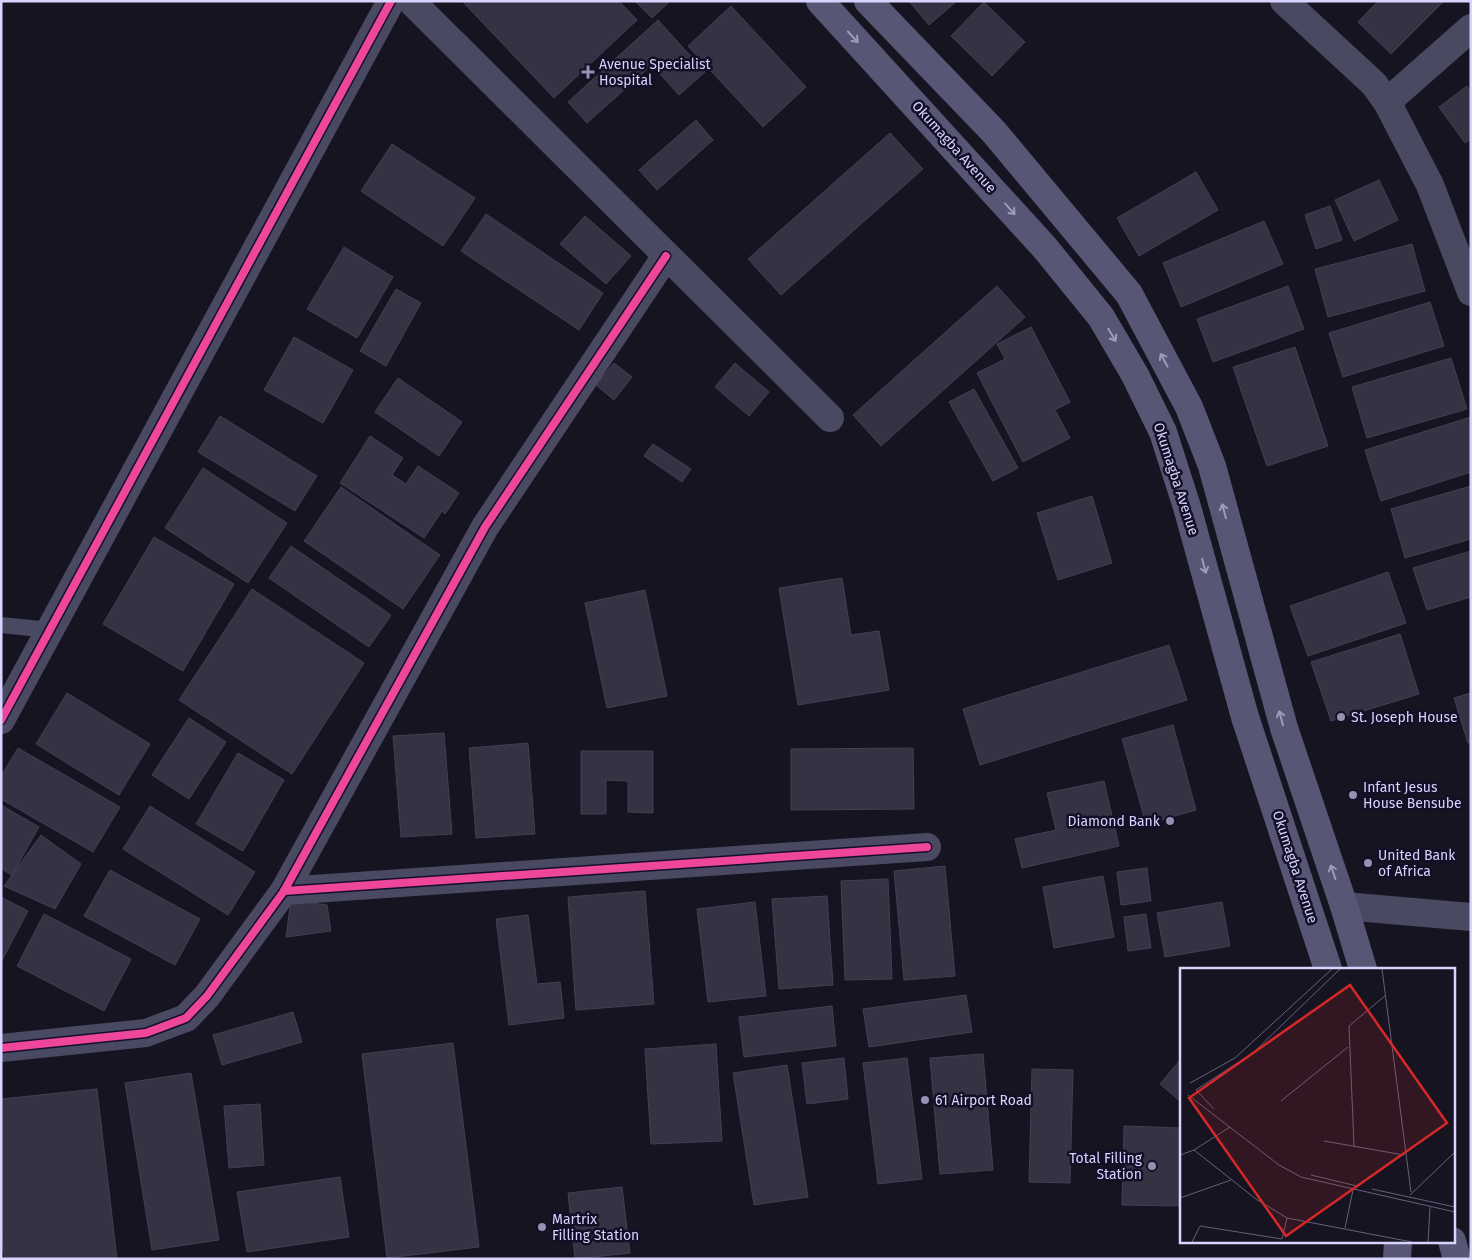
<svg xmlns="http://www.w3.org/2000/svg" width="1472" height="1260" viewBox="0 0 1472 1260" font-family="'Fira Sans',sans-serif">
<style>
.building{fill:#343243;stroke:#433f54}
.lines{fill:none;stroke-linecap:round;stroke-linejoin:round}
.lane{stroke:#4a4962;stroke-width:16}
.street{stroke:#4a4962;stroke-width:28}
.secondary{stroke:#575674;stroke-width:28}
.cycleway-casing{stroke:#130f26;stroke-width:11}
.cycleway{stroke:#ed469a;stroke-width:8}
.oneway{stroke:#9e9bc0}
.poi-dot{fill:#9591b1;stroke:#130f26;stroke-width:2}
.labels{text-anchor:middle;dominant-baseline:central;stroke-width:5;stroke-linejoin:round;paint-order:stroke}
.poi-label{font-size:14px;fill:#d9d4ff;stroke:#130f26;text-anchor:start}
.street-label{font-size:14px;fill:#d9d4ff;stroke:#130f26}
.inset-road{fill:none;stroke:#64617a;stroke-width:1}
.view{fill:#d62828;fill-opacity:0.15;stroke:#d62828;stroke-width:2.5}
.inset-edge{fill:none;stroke:#d9d4ff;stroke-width:2.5}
</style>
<rect width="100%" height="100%" fill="#161421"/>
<!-- building -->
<g class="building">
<polygon points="462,1 619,1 637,20 554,98"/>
<polygon points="635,1 670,1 652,18"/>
<polygon points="909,1 957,1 929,25"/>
<polygon points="1378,1 1444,1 1391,54 1358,22"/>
<polygon points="984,2 1025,42 992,76 951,36"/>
<polygon points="731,6 806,87 763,127 688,46"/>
<polygon points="658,20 705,72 679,95 652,65 587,123 568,102"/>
<polygon points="1467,86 1471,92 1471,139 1465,143 1439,107"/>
<polygon points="696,120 713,140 657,190 639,170"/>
<polygon points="890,133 923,169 781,295 748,259"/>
<polygon points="392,144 475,198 443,246 361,191"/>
<polygon points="1196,172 1218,210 1139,256 1117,218"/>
<polygon points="1379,180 1398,220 1354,241 1335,200"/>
<polygon points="1330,206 1342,240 1316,249 1305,215"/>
<polygon points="486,214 603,293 579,330 461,251"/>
<polygon points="585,216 631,256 606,284 560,244"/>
<polygon points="1264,221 1283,264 1181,307 1163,263"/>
<polygon points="1412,244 1425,291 1328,317 1315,269"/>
<polygon points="344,247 393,277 357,338 307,309"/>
<polygon points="997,286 1025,317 881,446 853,415"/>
<polygon points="1288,286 1304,329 1213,362 1197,319"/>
<polygon points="396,289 421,303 386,366 360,351"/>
<polygon points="1430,302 1444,346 1343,377 1329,333"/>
<polygon points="1031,327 1070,402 1055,410 1070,438 1023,462 977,373 1005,359 997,344"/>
<polygon points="294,337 353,370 323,423 264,390"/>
<polygon points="1295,347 1328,446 1267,466 1233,367"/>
<polygon points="1451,358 1467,409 1367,438 1352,387"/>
<polygon points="614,363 632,377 614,400 596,385"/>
<polygon points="735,363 769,392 749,416 715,387"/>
<polygon points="398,378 462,422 439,456 375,412"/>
<polygon points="974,389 1018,468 993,481 949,402"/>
<polygon points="220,416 317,476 295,511 198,452"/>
<polygon points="1471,417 1471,472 1381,501 1365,450"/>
<polygon points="370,436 403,458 392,475 406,484 418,466 459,493 445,514 442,511 424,538 340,483"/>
<polygon points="653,444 691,469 682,482 644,456"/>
<polygon points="203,468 287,523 248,583 165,528"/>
<polygon points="1471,486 1471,539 1405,558 1391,509"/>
<polygon points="341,487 440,555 403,609 304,541"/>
<polygon points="1092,496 1112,563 1058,580 1037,513"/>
<polygon points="154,537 234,584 183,671 103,624"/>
<polygon points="291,546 391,615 369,647 269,578"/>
<polygon points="1471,551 1471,597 1427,610 1413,568"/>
<polygon points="1388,572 1406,623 1308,656 1290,606"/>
<polygon points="842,578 851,635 879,631 889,690 798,705 779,588"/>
<polygon points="252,589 364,663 292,774 179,700"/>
<polygon points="645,590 667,696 607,708 585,603"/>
<polygon points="1400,634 1419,694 1331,721 1311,662"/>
<polygon points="1169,645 1187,700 980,765 963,709"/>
<polygon points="67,693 150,744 119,795 36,744"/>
<polygon points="1471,693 1471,742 1468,743 1454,698"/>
<polygon points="189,718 226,742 189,799 152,775"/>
<polygon points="1173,725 1196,810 1146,824 1122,739"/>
<polygon points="444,733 452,834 401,837 393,736"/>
<polygon points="528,743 535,834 476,838 469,748"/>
<polygon points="18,748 120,807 93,852 1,799 1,776"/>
<polygon points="913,748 914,809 791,810 791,749"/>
<polygon points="581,751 653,751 653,813 628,812 628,781 606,780 606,814 581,814"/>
<polygon points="238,753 284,780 243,851 196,824"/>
<polygon points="1104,781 1119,846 1022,868 1015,839 1056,830 1047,793"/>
<polygon points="1,805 39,827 12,875 1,869"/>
<polygon points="150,806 255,872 228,915 123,849"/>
<polygon points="41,835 81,864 55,909 4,886"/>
<polygon points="945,866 955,976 904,980 894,871"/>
<polygon points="1147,868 1151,901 1121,905 1117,872"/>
<polygon points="110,870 200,919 175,965 84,916"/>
<polygon points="1103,876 1114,937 1054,948 1043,887"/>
<polygon points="888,879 892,979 845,980 841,881"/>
<polygon points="645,891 654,1004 576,1010 568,897"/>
<polygon points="827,896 833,985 779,989 772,899"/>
<polygon points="1,897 28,911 1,962"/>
<polygon points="291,900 327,905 331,931 286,937"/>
<polygon points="755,902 766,996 708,1002 697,909"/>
<polygon points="1222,902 1230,946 1165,957 1157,913"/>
<polygon points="44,914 131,959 104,1011 17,966"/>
<polygon points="1146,914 1151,948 1128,951 1124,917"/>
<polygon points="528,915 537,984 560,982 564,1018 509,1025 496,919"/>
<polygon points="966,995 972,1032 869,1047 863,1009"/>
<polygon points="832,1006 836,1046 744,1057 739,1017"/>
<polygon points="293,1012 302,1042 222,1065 213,1035"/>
<polygon points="453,1043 479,1247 387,1258 362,1054"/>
<polygon points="716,1044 722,1141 651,1144 645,1049"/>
<polygon points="983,1054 993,1170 940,1174 930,1058"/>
<polygon points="844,1058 848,1099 807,1104 802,1063"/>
<polygon points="907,1058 922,1179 878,1184 863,1063"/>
<polygon points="1181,1059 1181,1102 1160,1084"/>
<polygon points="787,1065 808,1197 754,1205 733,1073"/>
<polygon points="1032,1069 1073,1070 1070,1183 1029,1182"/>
<polygon points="191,1073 219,1240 152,1250 125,1083"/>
<polygon points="97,1089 117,1259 5,1259 1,1230 1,1099"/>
<polygon points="260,1104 264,1165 229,1168 224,1106"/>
<polygon points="1124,1126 1180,1128 1179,1206 1122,1205"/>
<polygon points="340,1177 349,1237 247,1252 237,1192"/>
<polygon points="622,1187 630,1253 575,1259 568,1193"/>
</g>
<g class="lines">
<!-- lane -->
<polyline class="lane" points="1,625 50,630"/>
<!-- street -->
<g class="street">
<polyline points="411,1 830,418"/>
<polyline points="1284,1 1374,84 1387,102 1430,185 1471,292"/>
<polyline points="1387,102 1471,28"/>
<polyline points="1,720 391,1"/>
<polyline points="284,891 927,847"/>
<polyline points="1344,906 1471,917"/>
<polyline points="1,1048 146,1033 186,1018 207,996 284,891 485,527 666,256"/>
</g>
<!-- secondary -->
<g class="secondary">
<polyline points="820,1 1045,248 1101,317 1135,375 1163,432 1187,507 1245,717 1328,969"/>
<polyline points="868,1 994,132 1129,294 1189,407 1212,466 1284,728 1344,906 1363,969"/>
<polyline points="1452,1241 1457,1259"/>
<polyline points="1397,1259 1398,1241"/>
</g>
<defs>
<g id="cycleway">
<polyline points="1,720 391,1"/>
<polyline points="284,891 927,847"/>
<polyline points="1,1048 146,1033 186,1018 207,996 284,891 485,527 666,256"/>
</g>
</defs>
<!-- cycleway casing -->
<use href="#cycleway" class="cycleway-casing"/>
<!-- cycleway -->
<use href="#cycleway" class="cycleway"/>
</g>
<!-- one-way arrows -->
<defs><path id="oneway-shaft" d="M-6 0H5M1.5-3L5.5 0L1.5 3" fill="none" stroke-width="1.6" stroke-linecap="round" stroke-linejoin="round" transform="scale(1.25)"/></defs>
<g class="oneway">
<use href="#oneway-shaft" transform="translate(853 37) rotate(47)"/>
<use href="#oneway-shaft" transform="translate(1010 209) rotate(48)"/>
<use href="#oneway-shaft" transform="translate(1112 335) rotate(59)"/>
<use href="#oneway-shaft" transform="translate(1164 360) rotate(-118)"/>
<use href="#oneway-shaft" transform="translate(1224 511) rotate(-105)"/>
<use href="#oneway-shaft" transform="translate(1204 566) rotate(75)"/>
<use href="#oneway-shaft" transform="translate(1281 718) rotate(-105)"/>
<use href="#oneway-shaft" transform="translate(1333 872) rotate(-109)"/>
</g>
<!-- markers -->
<g class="poi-dot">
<path d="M585.5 64.5h5v5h5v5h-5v5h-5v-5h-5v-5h5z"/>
<circle cx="1341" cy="717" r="5"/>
<circle cx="1353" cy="795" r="5"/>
<circle cx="1170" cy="821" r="5"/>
<circle cx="1368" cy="863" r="5"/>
<circle cx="925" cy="1100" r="5"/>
<circle cx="1152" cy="1166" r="5"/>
<circle cx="542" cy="1227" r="5"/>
</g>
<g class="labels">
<!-- poi labels -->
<g class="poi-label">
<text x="599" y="64">Avenue Specialist<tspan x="599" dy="16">Hospital</tspan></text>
<text x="1351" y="717">St. Joseph House</text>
<text x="1363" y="787">Infant Jesus<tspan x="1363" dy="16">House Bensube</tspan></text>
<text x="1160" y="821" text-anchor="end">Diamond Bank</text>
<text x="1378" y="855">United Bank<tspan x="1378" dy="16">of Africa</tspan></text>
<text x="935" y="1100">61 Airport Road</text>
<text x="1142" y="1158" text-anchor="end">Total Filling<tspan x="1142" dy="16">Station</tspan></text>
<text x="552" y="1219">Martrix<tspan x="552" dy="16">Filling Station</tspan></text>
</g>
<!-- street labels -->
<g class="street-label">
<text transform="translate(954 147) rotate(48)">Okumagba Avenue</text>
<text transform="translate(1176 479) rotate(72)">Okumagba Avenue</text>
<text transform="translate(1295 867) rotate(72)">Okumagba Avenue</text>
</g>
</g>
<!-- overview -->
<g transform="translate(1180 968)">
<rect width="275" height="275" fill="#161421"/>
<path class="inset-road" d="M202 1 231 224M10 115 55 90 152 1M16 122 34 141M16 122 74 84 160 1M8 127 99 197 121 209 275 244M101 133 168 79M144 173 224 187M174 178 169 58 206 27M14 182 76 231 107 250 232 274M0 187 14 182 50 159M131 207 177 218M192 221 275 239M230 227 275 184M0 230 51 212M165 260 173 222M12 274 20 258 102 271 107 250M248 274 250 239"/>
<path class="view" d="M170 17 267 155 106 268 9 130Z"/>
<rect width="275" height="275" class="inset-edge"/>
</g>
<!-- border -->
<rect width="1472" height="1260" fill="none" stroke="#d9d4ff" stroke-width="5"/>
</svg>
